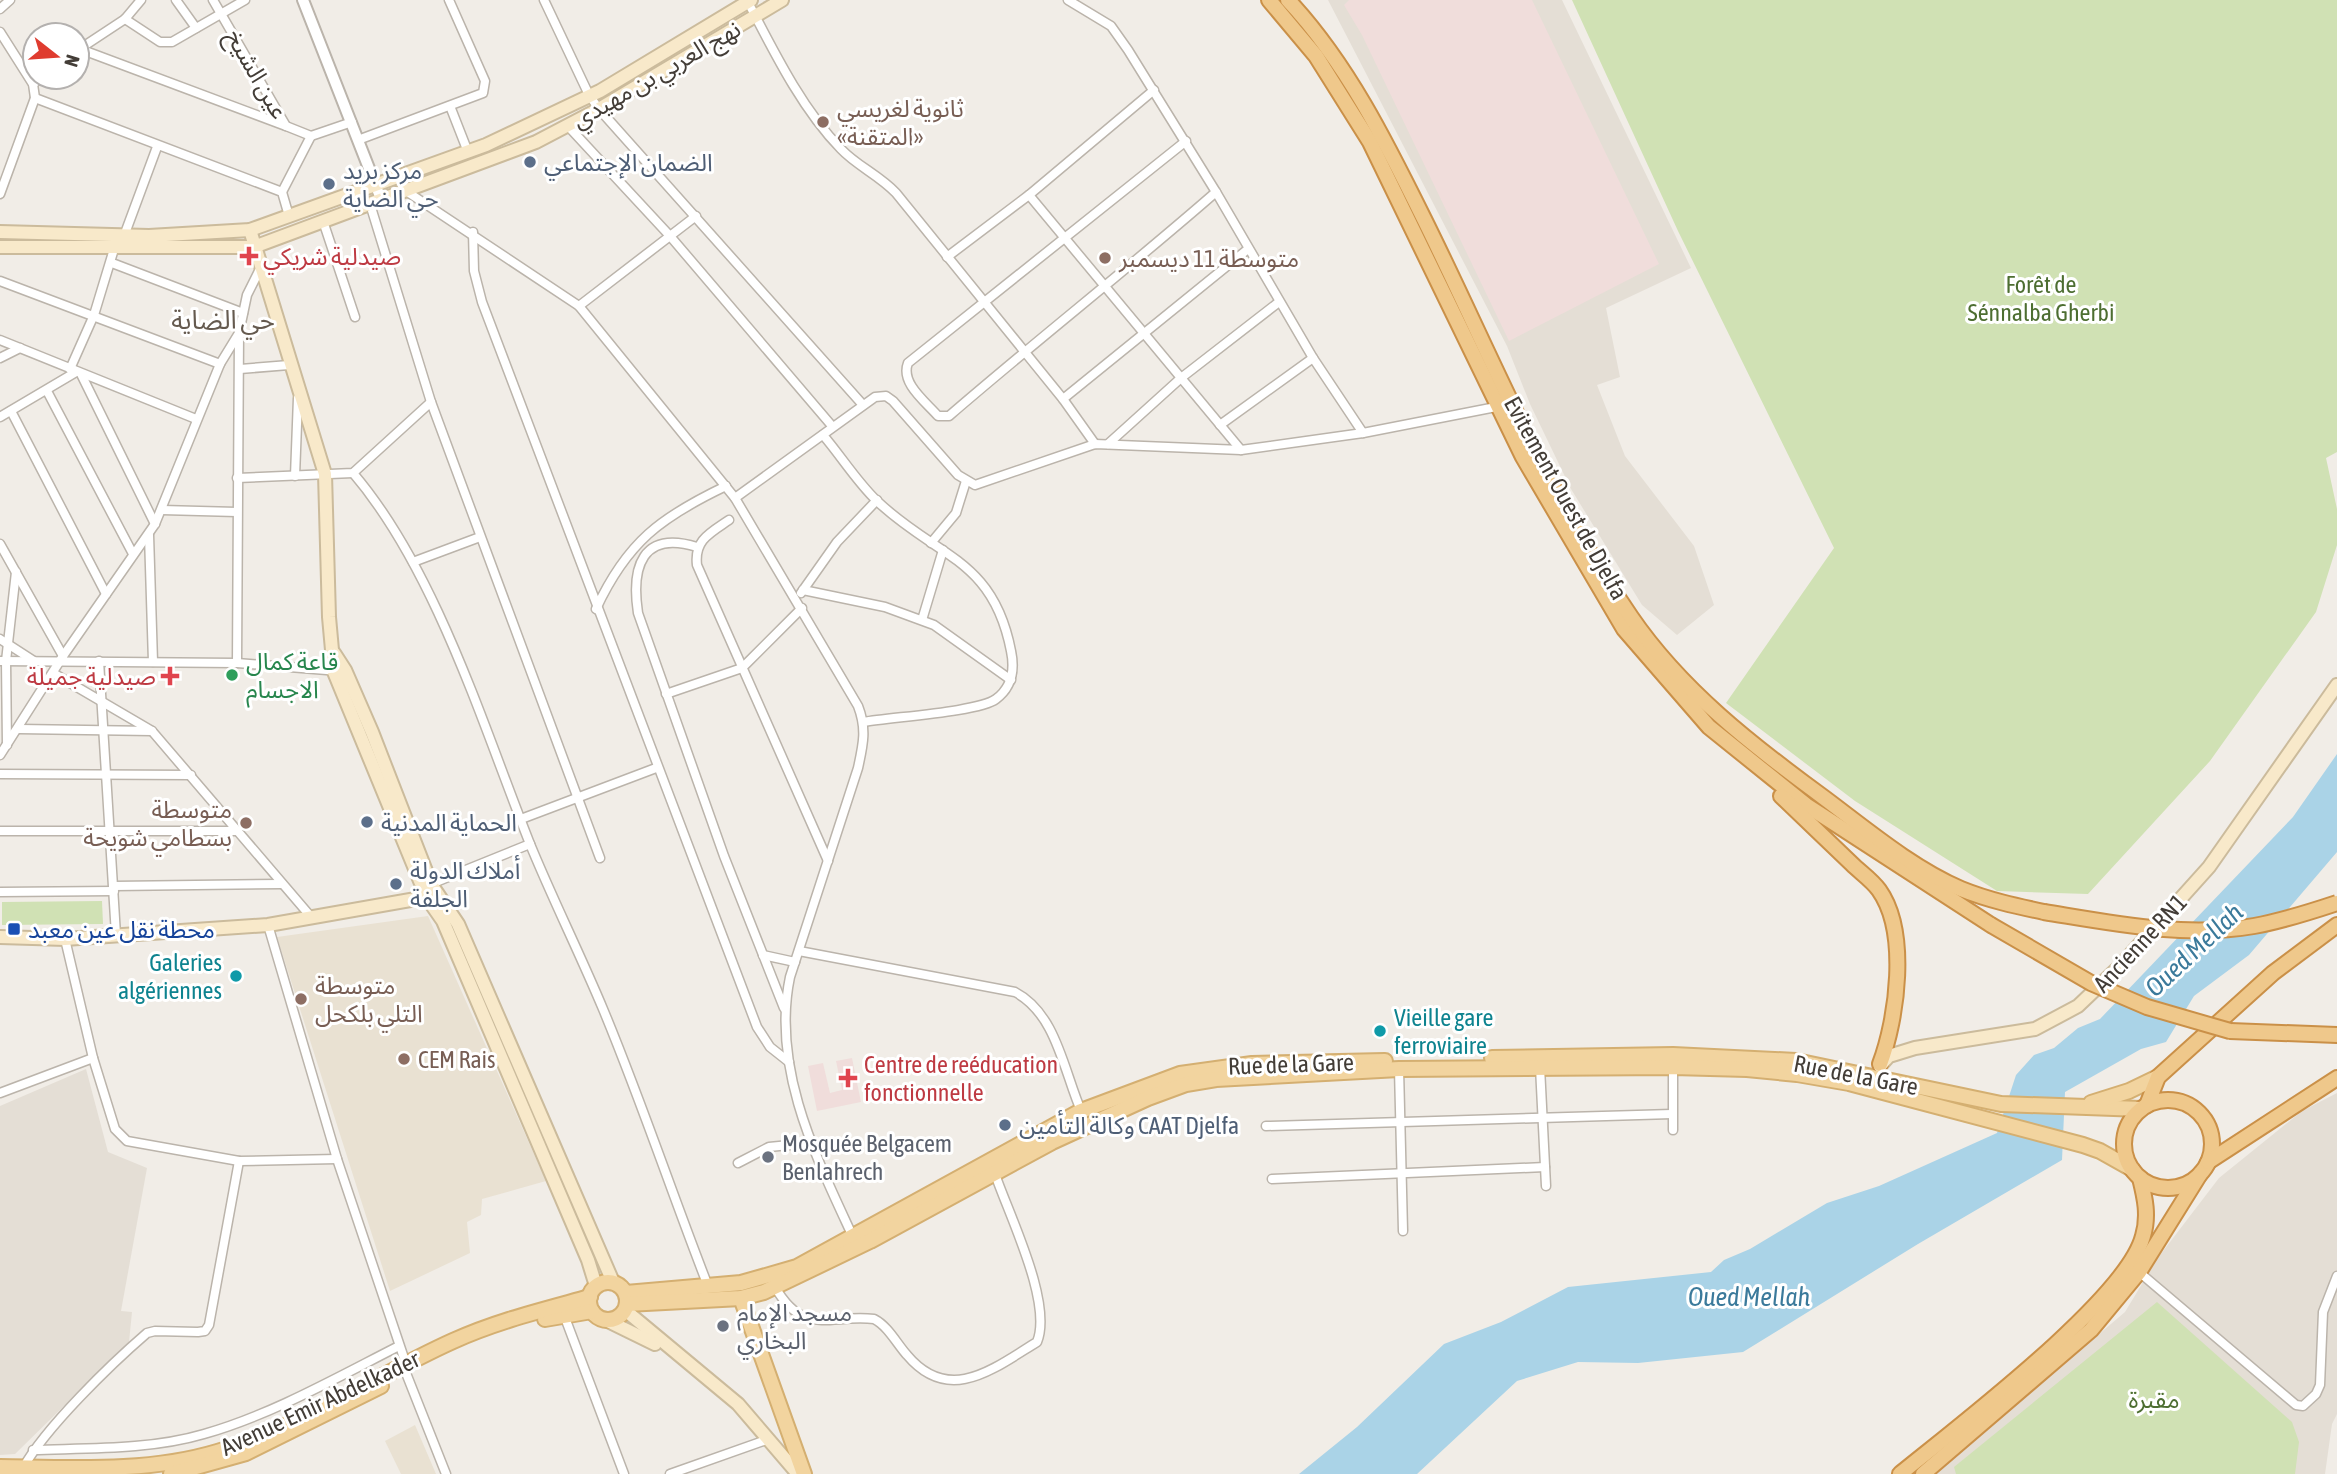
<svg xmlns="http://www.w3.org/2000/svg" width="2337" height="1474" viewBox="0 0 2337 1474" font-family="'Asap Condensed','Noto Sans Arabic',sans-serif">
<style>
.residential{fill:#e4ded5}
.education{fill:#e9e1d2}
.medical{fill:#f0dddb}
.green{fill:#d0e1b4}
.water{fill:#aad3e7}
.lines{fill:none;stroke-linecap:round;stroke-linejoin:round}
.minor-casing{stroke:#bbb4ab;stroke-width:11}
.tertiary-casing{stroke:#bbb4ab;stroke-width:14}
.secondary-casing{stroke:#cbbb9c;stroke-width:16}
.primary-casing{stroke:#d4af71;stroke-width:18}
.trunk-casing{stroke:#ca9048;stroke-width:18}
.minor{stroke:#fff;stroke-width:8}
.tertiary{stroke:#fff;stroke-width:10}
.secondary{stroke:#f8e9ca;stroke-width:12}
.primary{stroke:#f2d49f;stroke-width:14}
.trunk{stroke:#efc88b;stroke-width:14}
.trunk-bridge-casing{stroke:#ca9048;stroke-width:18;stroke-linecap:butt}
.trunk-bridge{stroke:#efc88b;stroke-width:14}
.education-dot{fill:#8d6e63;stroke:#fff;stroke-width:2.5}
.service-dot{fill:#5c6f8a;stroke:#fff;stroke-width:2.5}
.health-dot{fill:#e0444e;stroke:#fff;stroke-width:2.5}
.leisure-dot{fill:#2e9e5b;stroke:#fff;stroke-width:2.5}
.transit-dot{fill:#1a4fb4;stroke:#fff;stroke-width:2.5}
.culture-dot{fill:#0f9aa8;stroke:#fff;stroke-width:2.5}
.worship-dot{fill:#6b7280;stroke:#fff;stroke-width:2.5}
.labels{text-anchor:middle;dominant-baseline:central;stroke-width:6;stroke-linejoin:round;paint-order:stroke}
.street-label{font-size:24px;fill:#433d37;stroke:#fff}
.education-label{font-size:24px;fill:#785e54;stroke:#fff;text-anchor:start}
.service-label{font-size:24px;fill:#4e5e75;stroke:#fff;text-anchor:start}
.health-label{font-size:24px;fill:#be3a42;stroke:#fff;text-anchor:start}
.park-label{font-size:24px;fill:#4d6e31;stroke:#fff}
.leisure-label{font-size:24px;fill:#27864d;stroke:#fff;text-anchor:start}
.transit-label{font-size:24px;fill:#164399;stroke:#fff;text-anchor:start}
.culture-label{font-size:24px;fill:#0d838f;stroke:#fff;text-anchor:end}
.worship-label{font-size:24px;fill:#5b616d;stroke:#fff;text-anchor:start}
.neighbourhood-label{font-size:26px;fill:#655a4f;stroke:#fff}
.water-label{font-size:26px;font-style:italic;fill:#3b7a9b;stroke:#fff}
</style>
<rect width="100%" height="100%" fill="#f1ede7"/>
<!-- residential -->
<g class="residential">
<polygon points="1328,0 1562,0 1691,268 1606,308 1620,377 1597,385 1625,456 1694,546 1714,605 1677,635 1642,605 1571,489 1530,404 1507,346"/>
<polygon points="86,1069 108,1152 147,1168 121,1311 132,1312 129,1342 15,1454 0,1455 0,1106"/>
<polygon points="2337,1093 2337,1414 2332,1424 2325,1474 1935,1474 2125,1312 2157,1259 2219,1178 2302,1111"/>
</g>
<!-- education -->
<g class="education">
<polygon points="428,916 546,1181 482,1199 481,1215 467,1222 470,1253 390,1291 277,937"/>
<polygon points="415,1425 436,1474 401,1474 385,1441"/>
</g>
<!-- medical -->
<g class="medical">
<polygon points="1349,0 1532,0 1659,264 1509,341 1362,35 1344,5"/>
<polygon points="852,1058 861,1102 817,1111 808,1066 823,1063 830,1093 842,1090 836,1061"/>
</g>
<!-- green -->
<g class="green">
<polygon points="1572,0 2337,0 2337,452 2326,458 2337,509 2337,545 2316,612 2210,761 2088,894 1997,891 1855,801 1726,703 1834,548 1678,231"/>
<polygon points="102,901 103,924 2,925 2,902"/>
<polygon points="2157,1302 2292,1422 2299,1442 2295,1474 1956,1474 1954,1467"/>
</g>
<!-- water -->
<polygon class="water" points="2337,754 2337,852 2249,955 2194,996 2166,1042 2141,1049 2065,1092 2062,1160 1918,1244 1743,1352 1638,1363 1578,1362 1517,1381 1417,1474 1299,1474 1357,1427 1444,1344 1501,1322 1568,1287 1711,1272 1724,1260 1750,1249 1827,1203 1879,1186 1997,1133 2016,1075 2034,1055 2054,1048 2078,1028 2100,1019 2293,817"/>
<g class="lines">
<defs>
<g id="minor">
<polyline points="176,0 196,28"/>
<polyline points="213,0 286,126 311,136"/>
<polyline points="544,0 589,95 599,109 863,405"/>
<polyline points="1068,0 1111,26 1128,50 1216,192 1313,358 1363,433"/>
<path d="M748 2C774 52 802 109 841 149 857 166 879 175 896 193L1063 399 1095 444"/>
<polyline points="0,9 10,0"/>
<polyline points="125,19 160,42 172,42 245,0"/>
<polyline points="0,32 33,84 35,98 0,194"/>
<polyline points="80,49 286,126"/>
<polyline points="78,50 125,19 141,0"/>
<polyline points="33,84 42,77"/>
<polyline points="35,98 282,192 289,216"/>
<polyline points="450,106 468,152"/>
<polyline points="567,125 670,236 832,426"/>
<polyline points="358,140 483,93 485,81 449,0"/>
<path d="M1186 141 908 363C900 383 926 402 938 416H949C1037 340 1129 268 1216 192"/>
<path d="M399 178 406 191 579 306 735 498 858 706C867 729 863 745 858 768L790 977C771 1068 816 1157 853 1237"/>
<polyline points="282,192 311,136 352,122"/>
<polyline points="1029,195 1241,450"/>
<polyline points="370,204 431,402 600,858"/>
<polyline points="323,221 355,317"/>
<polyline points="473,232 474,271 482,302 757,1027 770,1047 789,1062"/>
<polyline points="124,236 157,147"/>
<polyline points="947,257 1029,195 1154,90"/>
<polyline points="112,263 243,313"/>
<polyline points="0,281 220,364"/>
<polyline points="579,306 696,216"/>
<polyline points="0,340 196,419"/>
<polyline points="0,358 20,348"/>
<polyline points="70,369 94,315 114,249"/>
<polyline points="240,369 289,365"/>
<polyline points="81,374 155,524"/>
<polyline points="47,391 133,554"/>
<polyline points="1063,399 1248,249"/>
<polyline points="11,411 106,594"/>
<polyline points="0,417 76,372"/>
<polyline points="1220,425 1313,358"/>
<path d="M823 435C841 456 857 482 877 501 937 558 993 558 1011 651 1015 670 1012 687 996 699 979 712 891 717 864 722"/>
<polyline points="1108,444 1181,378 1279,302"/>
<path d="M353 473C436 570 483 726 530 844 553 900 580 954 603 1009 641 1100 672 1194 708 1286"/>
<polyline points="295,476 298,398"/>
<polyline points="237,478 353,473 431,402"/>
<polyline points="735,498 875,397 886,396 893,401 958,475 975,485 1095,444 1241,450 1363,433 1501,406"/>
<polyline points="162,510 237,512"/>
<path d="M729 520C710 533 694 540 697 565L828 861"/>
<polyline points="149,535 153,662"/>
<polyline points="931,543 956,513 966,481"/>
<polyline points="0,544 63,656"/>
<path d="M697 547C642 530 631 567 638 613L724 856 784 1008"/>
<polyline points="413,562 480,537"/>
<polyline points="803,590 885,607 934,625 1011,680"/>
<polyline points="801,593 837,542 877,500"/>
<path d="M596 609C627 542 661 517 726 486"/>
<polyline points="922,620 943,550"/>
<polyline points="0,639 34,661"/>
<polyline points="0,661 237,663 339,671"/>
<polyline points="99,661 116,935"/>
<polyline points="237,663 239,333"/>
<polyline points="53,673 152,731 312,918"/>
<polyline points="666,694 742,668 802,608"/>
<polyline points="19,729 152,731"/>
<polyline points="7,745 6,661 16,572"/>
<polyline points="0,755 63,656 155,524 220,364 239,333 247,295 260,269"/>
<polyline points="0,774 191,775"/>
<polyline points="521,819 656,768"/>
<polyline points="0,831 238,831"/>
<polyline points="431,884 530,844"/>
<polyline points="114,886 282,884"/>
<polyline points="0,892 114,891"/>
<polyline points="268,925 337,1159 406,1364"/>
<path d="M799 951 1015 992C1057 1014 1064 1073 1082 1113"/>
<polyline points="763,955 795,962"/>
<polyline points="93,1058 115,1129 127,1141 239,1161 337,1159"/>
<polyline points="1540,1067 1546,1186"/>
<polyline points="1399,1069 1403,1231"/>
<polyline points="0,1093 93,1058 65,939"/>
<polyline points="1266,1126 1672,1114"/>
<polyline points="1673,1130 1673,1067"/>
<polyline points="738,1163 769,1147 810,1143"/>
<polyline points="1272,1179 1545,1167"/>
<polyline points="2139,1272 2296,1405 2303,1406 2316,1394 2320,1385 2323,1312 2337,1276"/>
<path d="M775 1287C804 1337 829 1314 874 1319 888 1326 897 1344 907 1355 949 1405 993 1369 1037 1342 1053 1303 1009 1215 995 1174"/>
<polyline points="564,1315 624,1474"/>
<polyline points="406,1373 446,1474"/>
<path d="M33 1450C88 1448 150 1450 204 1434 271 1415 336 1378 399 1346"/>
<path d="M23 1468C46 1427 111 1364 147 1333L155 1331 198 1332 205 1331 209 1325 239 1161"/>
<polyline points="670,1474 769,1439"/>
</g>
<polyline id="tertiary" points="303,0 381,199"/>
<g id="secondary">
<polyline points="250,230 325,474 329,617 334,672 427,898 443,921 588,1260 596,1286"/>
<polyline points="0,232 149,236 250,230 486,145 600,91 751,0"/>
<polyline points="0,247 254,247 536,142 599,109 782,0"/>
<polyline points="334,653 345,670 372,732 431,884 458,924 613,1282"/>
<polyline points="0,937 65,939 268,925 433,896"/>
<polyline points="1880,1066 1889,1056 1915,1048 2035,1029 2078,1006 2120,966 2209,867 2337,685"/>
<polyline points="625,1310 738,1404 798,1474"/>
<polyline points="606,1320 655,1344"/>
</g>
<g id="primary">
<polyline points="1492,1058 1673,1055 1796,1061 2001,1104 2141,1109"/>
<polyline points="2091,1103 2129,1091 2158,1077"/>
<circle cx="608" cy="1301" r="19"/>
<polyline points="626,1293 741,1283 797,1267 1081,1111 1180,1074 1252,1064 1385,1061"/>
<polyline points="741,1298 804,1474"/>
<polyline points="627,1304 741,1298 764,1292 870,1241 1052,1142 1148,1098 1186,1084 1216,1079 1399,1069 1673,1067 1747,1069 1797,1074 1849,1083 2083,1145 2100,1151 2132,1169"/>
<polyline points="545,1319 592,1311"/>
<path d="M0 1467C72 1468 147 1473 217 1452 300 1428 375 1376 453 1341 497 1321 543 1310 590 1297"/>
<polyline points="171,1474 246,1453 381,1386"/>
</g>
<g id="trunk">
<polyline points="1269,0 1316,56 1370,142 1523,457 1624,629 1709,727 1806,805 1991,925"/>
<path d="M1288 0C1347 63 1386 142 1424 219 1490 352 1546 494 1631 617 1681 690 1752 745 1823 797 1866 829 1912 868 1961 889 1988 900 2016 906 2044 912"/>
<path d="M1781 796C1805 819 1828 841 1852 864 1860 872 1872 880 1879 890 1909 932 1897 1019 1880 1064"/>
<polyline points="2230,1031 2337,1035"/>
<circle cx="2168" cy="1144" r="44"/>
<polyline points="2147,1105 2158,1077 2273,973 2337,925"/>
<polyline points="2208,1162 2337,1078"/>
<path d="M1900 1474C1955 1429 2127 1299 2143 1236 2149 1216 2145 1198 2140 1178"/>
<polyline points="1923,1474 2091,1330 2139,1272 2200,1174"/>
</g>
</defs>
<!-- minor casing -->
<use href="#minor" class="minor-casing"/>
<!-- tertiary casing -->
<use href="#tertiary" class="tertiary-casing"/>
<!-- secondary casing -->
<use href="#secondary" class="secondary-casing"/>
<!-- primary casing -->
<use href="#primary" class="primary-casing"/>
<!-- trunk casing -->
<use href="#trunk" class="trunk-casing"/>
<!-- minor -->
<use href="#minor" class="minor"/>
<!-- tertiary -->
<use href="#tertiary" class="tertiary"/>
<!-- secondary -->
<use href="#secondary" class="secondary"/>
<!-- primary -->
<use href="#primary" class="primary"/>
<!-- trunk -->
<use href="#trunk" class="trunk"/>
<defs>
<g id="trunk-bridge">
<path d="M2044 912C2112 923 2185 938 2254 926 2282 921 2310 912 2337 903"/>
<polyline points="1991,925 2091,983 2147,1007 2230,1031"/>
</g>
</defs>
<!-- trunk-bridge casing -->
<use href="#trunk-bridge" class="trunk-bridge-casing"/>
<!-- trunk-bridge -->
<use href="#trunk-bridge" class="trunk-bridge"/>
</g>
<!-- markers -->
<g class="education-dot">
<circle cx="823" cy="122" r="7"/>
<circle cx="1105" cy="258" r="7"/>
<circle cx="246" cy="823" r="7"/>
<circle cx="301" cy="999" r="7"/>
<circle cx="404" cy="1059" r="7"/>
</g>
<g class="service-dot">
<circle cx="530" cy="162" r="7"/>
<circle cx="329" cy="184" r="7"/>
<circle cx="367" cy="822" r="7"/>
<circle cx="396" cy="884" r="7"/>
<circle cx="1005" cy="1125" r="7"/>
</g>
<g class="health-dot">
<path d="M245.5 245.5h7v7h7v7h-7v7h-7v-7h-7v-7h7z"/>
<path d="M166.5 665.5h7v7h7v7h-7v7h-7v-7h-7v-7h7z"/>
<path d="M844.5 1067.5h7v7h7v7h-7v7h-7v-7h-7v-7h7z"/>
</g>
<circle class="leisure-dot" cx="232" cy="675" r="7"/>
<rect class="transit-dot" x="7" y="922" width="14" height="14" rx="3.5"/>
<g class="culture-dot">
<circle cx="236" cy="976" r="7"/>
<circle cx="1380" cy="1031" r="7"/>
</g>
<g class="worship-dot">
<circle cx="768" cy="1157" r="7"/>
<circle cx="723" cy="1326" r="7"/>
</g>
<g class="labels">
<!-- street labels -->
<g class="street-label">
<text transform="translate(257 74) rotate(60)">عين الشيخ</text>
<text transform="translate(656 74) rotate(-30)">نهج العربي بن مهيدي</text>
<text transform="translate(1566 498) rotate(61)">Evitement Ouest de Djelfa</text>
<text transform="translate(2140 943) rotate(-47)">Ancienne RN1</text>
<text transform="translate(1291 1064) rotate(-2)">Rue de la Gare</text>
<text transform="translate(1856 1075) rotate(11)">Rue de la Gare</text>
<text transform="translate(320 1403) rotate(-25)">Avenue Emir Abdelkader</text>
</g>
<!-- education labels -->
<g class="education-label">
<text x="837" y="108">ثانوية لغريسي<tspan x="837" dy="28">«المتقنة»</tspan></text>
<text x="1119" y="258">متوسطة 11 ديسمبر</text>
<text x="232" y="809" text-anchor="end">متوسطة<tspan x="232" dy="28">بسطامي شويحة</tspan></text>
<text x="315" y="985">متوسطة<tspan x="315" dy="28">التلي بلكحل</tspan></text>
<text x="418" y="1059">CEM Rais</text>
</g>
<!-- service labels -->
<g class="service-label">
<text x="544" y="162">الضمان الإجتماعي</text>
<text x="343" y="170">مركز بريد<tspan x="343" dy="28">حي الضاية</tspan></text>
<text x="381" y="822">الحماية المدنية</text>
<text x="410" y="870">أملاك الدولة<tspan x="410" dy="28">الجلفة</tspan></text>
<text x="1019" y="1125">وكالة التأمين CAAT Djelfa</text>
</g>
<!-- health labels -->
<g class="health-label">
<text x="263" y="256">صيدلية شريكي</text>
<text x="156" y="676" text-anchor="end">صيدلية جميلة</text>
<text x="864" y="1064">Centre de reéducation<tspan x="864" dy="28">fonctionnelle</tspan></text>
</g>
<!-- park labels -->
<g class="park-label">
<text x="2041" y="284">Forêt de<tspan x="2041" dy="28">Sénnalba Gherbi</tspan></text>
<text x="2154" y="1399">مقبرة</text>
</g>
<!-- leisure labels -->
<g class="leisure-label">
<text x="246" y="661">قاعة كمال<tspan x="246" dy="28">الاجسام</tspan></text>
</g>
<!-- transit labels -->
<g class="transit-label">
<text x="28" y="929">محطة نقل عين معبد</text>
</g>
<!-- culture labels -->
<g class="culture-label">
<text x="222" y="962">Galeries<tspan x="222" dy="28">algériennes</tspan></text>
<text x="1394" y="1017" text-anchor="start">Vieille gare<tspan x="1394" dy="28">ferroviaire</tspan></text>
</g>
<!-- worship labels -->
<g class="worship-label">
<text x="782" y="1143">Mosquée Belgacem<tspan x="782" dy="28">Benlahrech</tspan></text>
<text x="737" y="1312">مسجد الإمام<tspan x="737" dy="28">البخاري</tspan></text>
</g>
<!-- neighbourhood labels -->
<g class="neighbourhood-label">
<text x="223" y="320">حي الضاية</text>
</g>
<!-- water labels -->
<g class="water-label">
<text transform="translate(2194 950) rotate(-43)">Oued Mellah</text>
<text x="1749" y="1297">Oued Mellah</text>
</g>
</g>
<!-- north arrow -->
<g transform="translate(56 56) rotate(107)"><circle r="33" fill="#ffffff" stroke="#b4b1af" stroke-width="2"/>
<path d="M0-5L12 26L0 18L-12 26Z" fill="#df3c2f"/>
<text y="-10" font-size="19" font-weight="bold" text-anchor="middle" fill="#433d37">N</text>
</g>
</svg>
